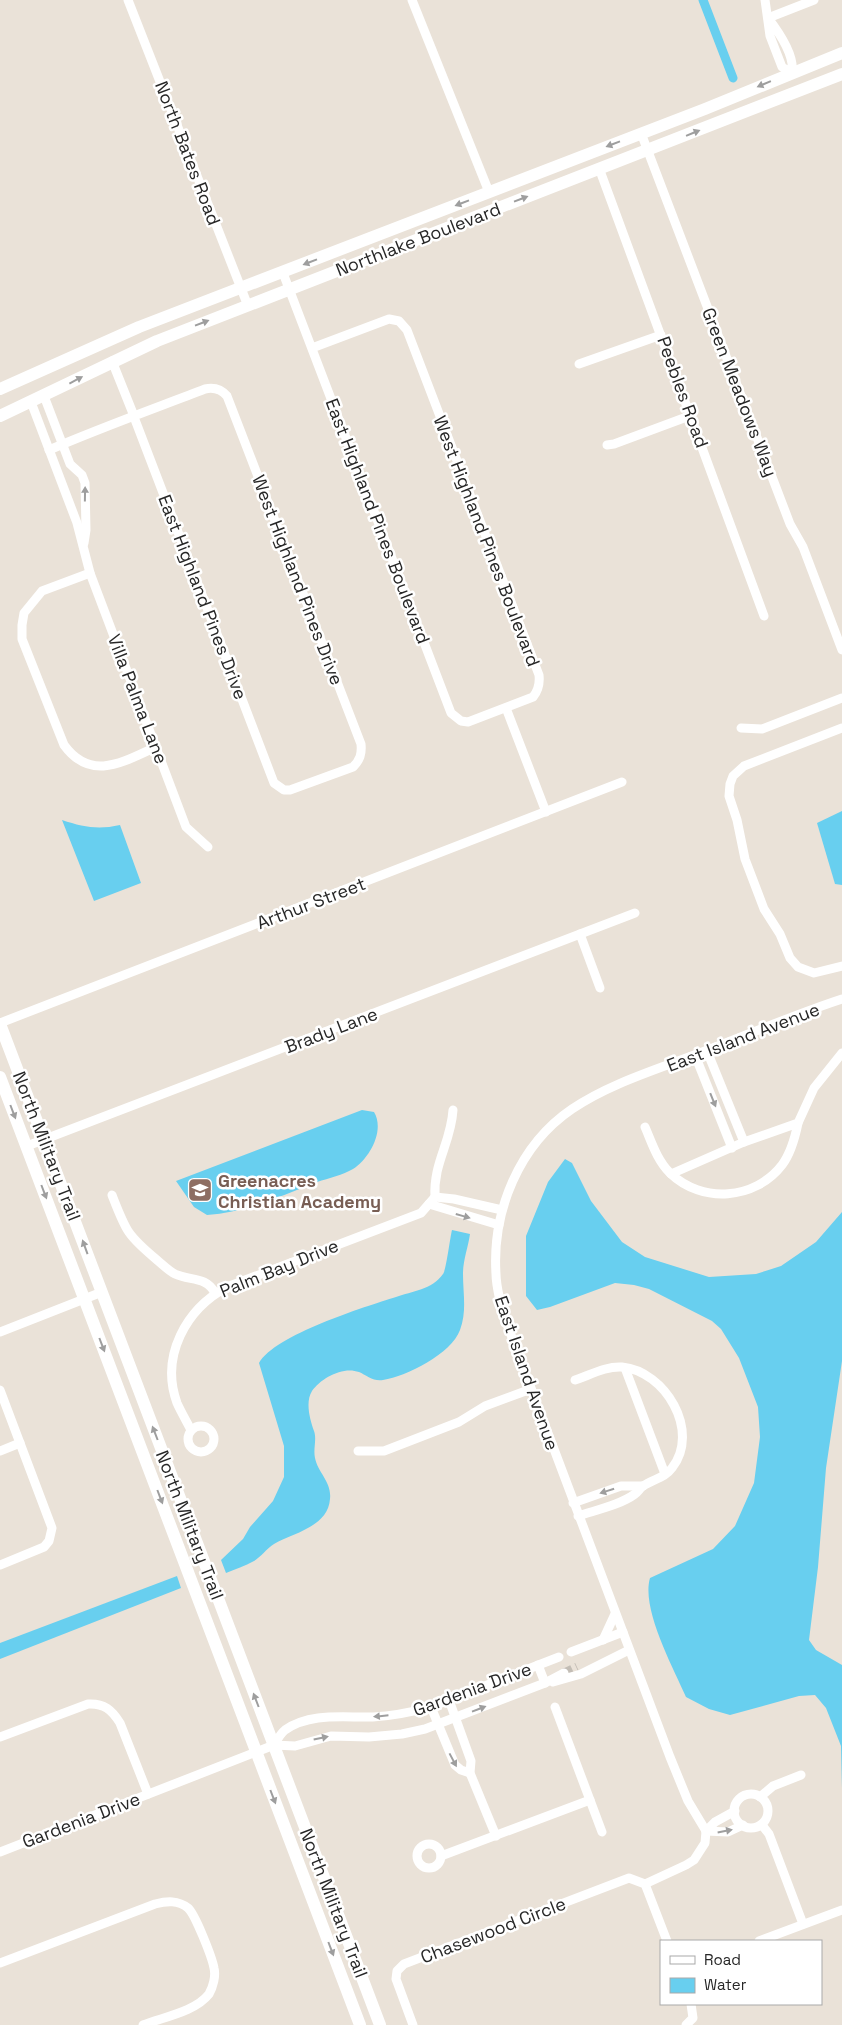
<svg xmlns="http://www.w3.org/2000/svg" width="842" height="2025" viewBox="0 0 842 2025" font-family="'Space Grotesk',sans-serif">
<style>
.water{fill:#68cfef}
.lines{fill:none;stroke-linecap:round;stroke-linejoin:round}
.canal{stroke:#68cfef;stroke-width:9}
.street-tunnel{stroke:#c3bdb5;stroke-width:9;stroke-dasharray:9 4.5;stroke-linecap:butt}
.street{stroke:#fff;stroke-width:9}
.secondary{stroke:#fff;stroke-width:12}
.oneway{fill:#9e9e9e}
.labels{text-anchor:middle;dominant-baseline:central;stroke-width:5;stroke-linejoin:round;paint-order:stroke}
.street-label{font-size:18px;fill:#272727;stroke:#fff}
.education-label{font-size:18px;font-weight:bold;fill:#785e54;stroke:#fff;text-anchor:start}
</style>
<rect width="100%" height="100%" fill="#eae2d8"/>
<!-- water -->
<g class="water">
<polygon points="842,811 842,885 835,884 817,823"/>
<path d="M62 820C83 827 98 830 120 825L141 883 94 901Z"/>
<path d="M362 1110 374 1112C385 1130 370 1158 353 1169 343 1175 329 1178 317 1182 281 1196 246 1212 207 1215L194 1207 176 1181Z"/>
<path d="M565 1159 572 1163 591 1201 622 1242 645 1257 709 1277 756 1274 781 1266 816 1242 842 1212V1361L826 1468 818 1567 809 1640 816 1650 842 1665V1788L841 1746 826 1708 815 1695 799 1696 730 1715 709 1709 686 1697C673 1667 641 1609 650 1578L713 1549 735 1526 754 1483 760 1437 758 1407 739 1358 721 1329 712 1321 649 1289 634 1285 615 1283 550 1307 537 1310 526 1296V1236L548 1182Z"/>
<path d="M452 1230 470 1234C468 1248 463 1260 463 1274 463 1294 467 1311 460 1330 451 1354 407 1376 383 1380 374 1382 366 1375 359 1372 343 1366 321 1378 312 1391 305 1402 310 1420 314 1431 317 1439 313 1449 315 1458 318 1473 332 1482 330 1499 328 1527 293 1533 274 1544 266 1549 261 1557 254 1561 245 1566 235 1569 226 1573L221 1560 243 1539 250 1527 273 1501 284 1477V1446L259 1363C275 1335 364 1307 396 1297 412 1291 432 1290 443 1274 446 1271 450 1238 452 1230Z"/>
<polygon points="177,1576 181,1588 0,1659 0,1643"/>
</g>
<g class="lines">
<!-- canal -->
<polyline class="canal" points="703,0 733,78"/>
<!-- street-tunnel -->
<polyline class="street-tunnel" points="564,1673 577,1667"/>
<!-- street -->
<g class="street">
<polyline points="128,0 248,306"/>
<polyline points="412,0 489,192"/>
<path d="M765 0 770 36 782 67 792 73C795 56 778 31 768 18"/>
<polyline points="768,18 814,0"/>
<polyline points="641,133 790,524 803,547 842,650"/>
<polyline points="599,168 764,616"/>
<path d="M283 273 451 713 461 721 468 722 533 697C538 691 540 684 539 675L407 330 399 321 389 319 312 348"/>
<polyline points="579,364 661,335"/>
<polyline points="44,396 70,464 82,475 85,483 86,530 84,543"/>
<polyline points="31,402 77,523 90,573 186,827 208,847"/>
<polyline points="607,445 614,444 692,415"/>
<path d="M49 450C100 428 153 409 205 389 214 387 221 389 227 396L361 744C362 754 360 760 353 767L290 790H284L274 783 134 417 132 411 112 361"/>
<path d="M90 573 42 591 24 613 22 625V639L64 745C91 782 123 762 156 747"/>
<polyline points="506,708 546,812"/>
<polyline points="741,728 762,729 842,698"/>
<polyline points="842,728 744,766 733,776 730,784 729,796 737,820 745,859 764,909 780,934 790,958 798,967 814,973 842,966"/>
<polyline points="580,934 600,988"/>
<polyline points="0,1023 622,782"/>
<polyline points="707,1051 744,1142"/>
<polyline points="695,1055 732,1148"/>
<path d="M645 1127C652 1143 657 1160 670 1173 702 1204 755 1200 782 1165 791 1153 795 1138 798 1123"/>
<polyline points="27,1146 635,913"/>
<polyline points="671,1174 744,1142 798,1123 814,1088 842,1053"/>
<path d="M112 1195C126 1231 127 1235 157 1260 163 1265 169 1271 175 1274 190 1281 206 1276 215 1293"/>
<path d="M435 1197C433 1163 451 1143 453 1110"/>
<polyline points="435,1197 454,1199 502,1210"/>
<polyline points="429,1204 499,1225"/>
<polyline points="0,1332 102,1292"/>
<polyline points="625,1368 665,1474"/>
<path d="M575 1380C590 1375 606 1366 622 1367 665 1371 701 1431 672 1468 665 1478 653 1479 643 1486 640 1488 638 1492 635 1494 620 1505 596 1510 578 1516"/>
<polyline points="0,1390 52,1528 49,1541 44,1547 0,1565"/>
<circle cx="201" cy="1439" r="13"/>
<path d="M191 1430C187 1422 181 1412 177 1403 160 1356 186 1309 227 1287L421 1213 435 1197"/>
<polyline points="0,1451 20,1443"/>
<polyline points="358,1451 384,1451 459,1422 485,1406 531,1389"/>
<polyline points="573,1503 621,1486 643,1486"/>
<polyline points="603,1640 615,1614"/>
<polyline points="571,1652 623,1632"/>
<polyline points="538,1665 545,1683"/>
<polyline points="553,1682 581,1674 629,1650"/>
<polyline points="449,1700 471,1761 470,1773 496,1836"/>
<polyline points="431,1707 455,1765 461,1770 470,1773"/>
<polyline points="555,1707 602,1832"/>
<path d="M0 1737 88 1704C104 1703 112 1710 120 1723L148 1794"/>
<path d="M274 1745C277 1740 281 1733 285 1730 311 1712 345 1718 373 1717 393 1716 412 1712 431 1707L559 1657"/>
<circle cx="751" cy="1811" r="17"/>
<polyline points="760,1797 773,1786 801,1775"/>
<polyline points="762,1825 769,1834 803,1924"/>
<path d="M706 1831 688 1801 670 1757 502 1311C500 1299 496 1286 496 1274 492 1211 519 1145 572 1109 609 1084 655 1070 697 1054 745 1036 793 1015 842 999"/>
<polyline points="706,1831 728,1832 743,1825"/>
<circle cx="429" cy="1856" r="12"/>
<polyline points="0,1852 274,1745 295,1746 331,1736 369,1737 402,1734 425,1729 545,1683 564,1673"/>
<polyline points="441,1856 590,1800"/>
<polyline points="645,1884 686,1865 694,1860 705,1843 706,1831 715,1822 735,1811"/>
<polyline points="759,1941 842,1910"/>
<path d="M0 1963 155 1904C167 1901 178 1900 188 1908 195 1914 212 1957 214 1968 216 1976 213 1987 209 1994 195 2012 163 2017 143 2025"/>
<polyline points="413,2025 396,1979 397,1971 404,1964 629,1878 645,1884 667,1941"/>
<polyline points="686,2025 693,2018 691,2004"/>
</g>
<!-- secondary -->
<g class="secondary">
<polyline points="0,389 139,327 705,109 842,53"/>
<polyline points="0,416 157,341 842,74"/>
<polyline points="0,1024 380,2025"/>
<polyline points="0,1077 360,2025"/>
</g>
</g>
<!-- one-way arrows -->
<defs><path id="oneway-solid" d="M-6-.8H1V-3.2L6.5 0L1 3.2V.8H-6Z" transform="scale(1.25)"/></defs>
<g class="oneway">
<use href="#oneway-solid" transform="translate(764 84) rotate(157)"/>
<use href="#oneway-solid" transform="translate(693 133) rotate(-22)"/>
<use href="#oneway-solid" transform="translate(613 144) rotate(159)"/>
<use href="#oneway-solid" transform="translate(521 199) rotate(-21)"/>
<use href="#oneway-solid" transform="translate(462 203) rotate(159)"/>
<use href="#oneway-solid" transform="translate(310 262) rotate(159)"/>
<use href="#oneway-solid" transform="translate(202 323) rotate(-21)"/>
<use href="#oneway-solid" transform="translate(76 380) rotate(-28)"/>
<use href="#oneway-solid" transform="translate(85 494) rotate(-89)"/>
<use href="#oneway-solid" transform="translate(713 1100) rotate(68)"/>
<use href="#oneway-solid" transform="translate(13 1112) rotate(69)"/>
<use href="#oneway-solid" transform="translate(44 1192) rotate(69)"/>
<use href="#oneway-solid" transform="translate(463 1216) rotate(16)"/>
<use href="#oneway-solid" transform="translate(85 1247) rotate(-110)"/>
<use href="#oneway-solid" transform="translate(102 1345) rotate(69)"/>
<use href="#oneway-solid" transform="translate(155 1433) rotate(-111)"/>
<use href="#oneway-solid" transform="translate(607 1491) rotate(162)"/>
<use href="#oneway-solid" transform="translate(160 1497) rotate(69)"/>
<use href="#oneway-solid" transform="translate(256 1700) rotate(-111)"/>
<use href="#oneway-solid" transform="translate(479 1709) rotate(-21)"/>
<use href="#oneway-solid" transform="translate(381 1716) rotate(174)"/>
<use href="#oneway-solid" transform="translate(321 1738) rotate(-12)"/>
<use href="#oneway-solid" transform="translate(453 1760) rotate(62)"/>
<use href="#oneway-solid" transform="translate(273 1797) rotate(69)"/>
<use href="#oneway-solid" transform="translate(725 1831) rotate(-11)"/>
<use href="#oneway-solid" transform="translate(331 1949) rotate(69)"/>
</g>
<!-- icons -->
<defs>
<symbol id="school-square" viewBox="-11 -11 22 22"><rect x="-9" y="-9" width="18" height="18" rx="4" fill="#8d6e63" stroke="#fff"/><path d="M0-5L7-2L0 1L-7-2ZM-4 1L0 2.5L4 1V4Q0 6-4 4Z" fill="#fff"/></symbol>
</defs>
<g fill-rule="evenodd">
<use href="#school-square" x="186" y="1176" width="28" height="28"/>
</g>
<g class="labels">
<!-- street labels -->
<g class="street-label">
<text transform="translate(188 153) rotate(69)">North Bates Road</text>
<text transform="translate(418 239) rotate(-21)">Northlake Boulevard</text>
<text transform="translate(683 392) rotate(70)">Peebles Road</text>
<text transform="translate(740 392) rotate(69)">Green Meadows Way</text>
<text transform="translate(378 521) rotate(69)">East Highland Pines Boulevard</text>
<text transform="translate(487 541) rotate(69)">West Highland Pines Boulevard</text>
<text transform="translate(298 580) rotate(69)">West Highland Pines Drive</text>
<text transform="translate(203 597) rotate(69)">East Highland Pines Drive</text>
<text transform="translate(138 699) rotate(69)">Villa Palma Lane</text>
<text transform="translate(311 903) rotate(-21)">Arthur Street</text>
<text transform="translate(331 1030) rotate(-21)">Brady Lane</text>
<text transform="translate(743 1037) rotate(-21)">East Island Avenue</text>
<text transform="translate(47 1146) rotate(69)">North Military Trail</text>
<text transform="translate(279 1268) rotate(-22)">Palm Bay Drive</text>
<text transform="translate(527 1373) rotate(71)">East Island Avenue</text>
<text transform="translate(190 1525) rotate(69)">North Military Trail</text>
<text transform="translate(472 1689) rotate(-20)">Gardenia Drive</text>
<text transform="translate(81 1820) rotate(-21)">Gardenia Drive</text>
<text transform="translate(334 1903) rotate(69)">North Military Trail</text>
<text transform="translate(493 1930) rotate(-21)">Chasewood Circle</text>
</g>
<!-- education labels -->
<g class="education-label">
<text x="218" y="1180">Greenacres<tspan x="218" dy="21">Christian Academy</tspan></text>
</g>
</g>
<!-- legend -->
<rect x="660" y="1940" width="162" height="65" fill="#ffffff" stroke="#a9a9a9"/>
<rect x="670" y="1956" width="25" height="8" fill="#ffffff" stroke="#a9a9a9"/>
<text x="704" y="1965" font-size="15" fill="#272727">Road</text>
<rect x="670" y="1978" width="25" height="15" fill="#68cfef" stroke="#a9a9a9"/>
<text x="704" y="1990" font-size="15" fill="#272727">Water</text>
</svg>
